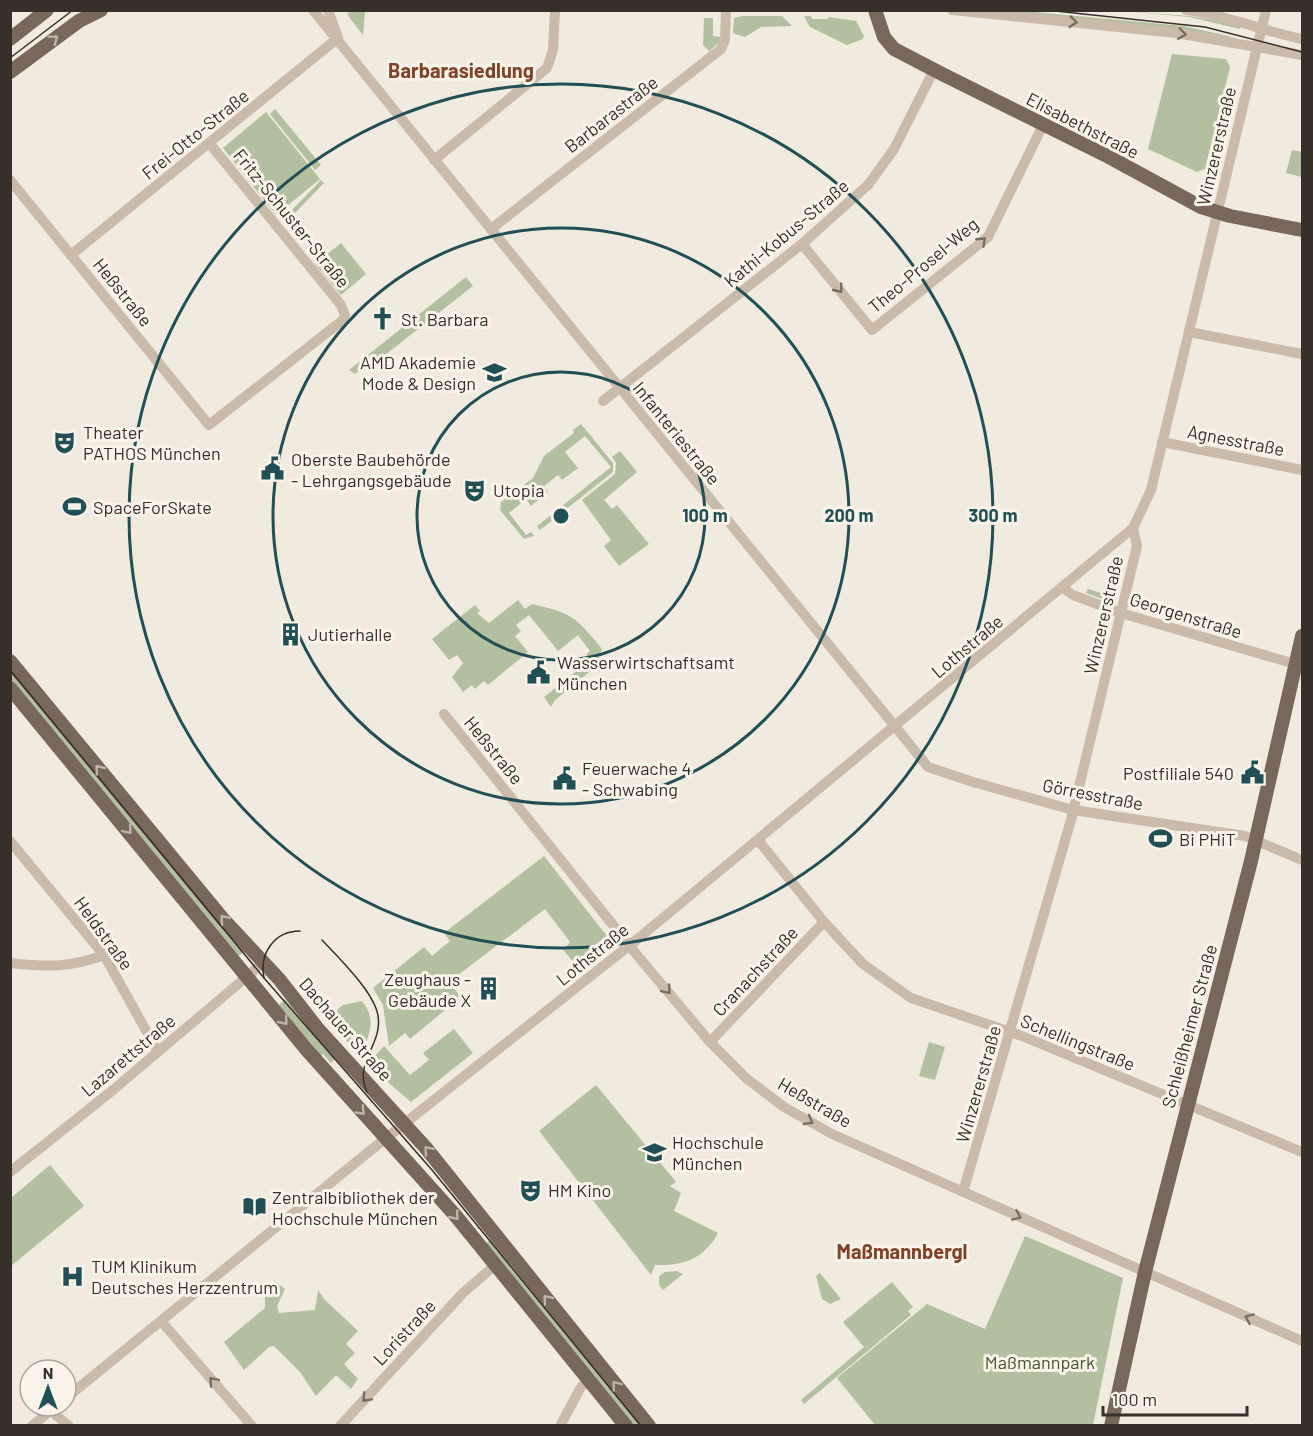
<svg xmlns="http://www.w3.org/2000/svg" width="1313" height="1436" viewBox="0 0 1313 1436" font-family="Barlow,sans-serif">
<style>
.green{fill:#b2c09f}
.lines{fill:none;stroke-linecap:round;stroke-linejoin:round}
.minor{stroke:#c9baaa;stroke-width:10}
.major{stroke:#78675b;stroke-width:14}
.tram{stroke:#372f29;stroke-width:1.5}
.oneway{stroke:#796e63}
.oneway2{stroke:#bfb4aa}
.ring{fill:none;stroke:#214f56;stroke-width:3}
.labels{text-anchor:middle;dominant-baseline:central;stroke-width:6;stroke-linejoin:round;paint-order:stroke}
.street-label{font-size:18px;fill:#372f29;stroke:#f9f3ea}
.poi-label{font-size:18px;fill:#372f29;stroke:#f9f3ea;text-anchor:start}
.park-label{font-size:18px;fill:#44542e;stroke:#f9f3ea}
.neighbourhood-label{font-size:20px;font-weight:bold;fill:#824227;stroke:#f9f3ea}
.centre{fill:#214f56;stroke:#f9f3ea;stroke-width:3}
.ring-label{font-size:18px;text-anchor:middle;font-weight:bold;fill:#214f56;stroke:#f9f3ea;stroke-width:6;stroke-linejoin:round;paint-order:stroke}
</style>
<rect width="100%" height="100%" fill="#f1eade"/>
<!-- green -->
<g class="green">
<polygon points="994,11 1023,11 1184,26 1237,38"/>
<polygon points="1123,11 1189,16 1241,25 1240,29 1189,17"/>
<polygon points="351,12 365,12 363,35 349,17 347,13"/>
<polygon points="742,16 782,16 792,26 761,27 745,37 733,33 734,18"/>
<polygon points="804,16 811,16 812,19 828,19 828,17 856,21 864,36 863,39 847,45 810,27"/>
<polygon points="704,18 713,18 713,36 721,37 721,41 709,51 703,45"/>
<polygon points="1172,54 1226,59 1230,67 1205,169 1197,172 1148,149"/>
<polygon points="275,109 321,165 315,170 270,114"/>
<polygon points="266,112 320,179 276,215 223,148"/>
<polygon points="1292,150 1302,152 1302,177 1286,173"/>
<polygon points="321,180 324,183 295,213 292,210"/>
<polygon points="341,243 366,274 341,295 315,264"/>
<polygon points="466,277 473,286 385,355 383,353 355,374 349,370"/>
<polygon points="581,424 613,463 613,472 540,530 537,526 611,467 585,436 565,452 578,468 562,480 558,475 544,486 548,492 531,506 526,499 509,513 526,535 531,532 534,536 524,539 500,510 501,502 533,478 544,456 574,433 573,430"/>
<polygon points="620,451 637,472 604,500 612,509 617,505 649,544 619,566 604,546 611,540 582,500 615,474 616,463 612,457"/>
<polygon points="1088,589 1115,597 1113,603 1086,593"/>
<path d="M518 600 525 609 532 604C572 613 576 617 602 649L594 668 555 700 551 707 544 697 590 660 586 655 590 651 578 635 558 651 529 615 516 625 521 631 515 636 528 652 488 685 484 681 475 689 472 685 463 692 452 677 463 663 457 655 449 660 432 639 475 605 480 611 477 613 489 623Z"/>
<polygon points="10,668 241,946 244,952 237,957 11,681"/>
<polygon points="544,856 607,936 605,938 575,964 563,950 570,942 545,909 449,982 460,996 444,1007 445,1010 410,1039 405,1033 389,1046 383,1005 373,988 424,947 432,956 450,941 444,933"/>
<polygon points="285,999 337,1057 331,1063 323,1054 319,1058 278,1006"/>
<path d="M362 1001C378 1021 368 1035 361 1057L327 1019 343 1005Z"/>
<polygon points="454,1029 473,1053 411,1102 371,1068 373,1058 384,1046 410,1075 429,1060 423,1053"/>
<polygon points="929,1042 945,1047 935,1080 919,1076"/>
<path d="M596 1085 676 1182 670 1186 681 1193 674 1211 718 1233C704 1259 683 1266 655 1265L651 1275 539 1131Z"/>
<polygon points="50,1165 84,1206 11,1266 11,1198"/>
<polygon points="1025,1236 1123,1278 1093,1425 875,1425 837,1378 927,1304 985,1329"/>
<polygon points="492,1238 643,1425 632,1425 484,1245"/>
<polygon points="677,1271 683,1274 663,1290 659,1285 659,1276 665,1272"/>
<polygon points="820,1273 841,1299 830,1304 822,1299 816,1276"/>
<polygon points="275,1281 285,1289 277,1306 279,1313 315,1310 318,1290 325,1300 358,1331 346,1344 355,1353 344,1364 358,1379 351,1389 336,1375 316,1396 300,1372 274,1346 269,1347 244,1370 224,1342 265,1308 265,1295"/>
<polygon points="892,1282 913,1307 908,1311 911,1315 804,1404 801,1400 864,1347 843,1322"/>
</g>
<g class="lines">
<!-- minor -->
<g class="minor">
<polyline points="313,10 928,767 973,782 1073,810 1245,836 1302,860"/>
<polyline points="328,10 338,38"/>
<polyline points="952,10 1176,33 1302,55"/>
<path d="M1186 10C1226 15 1263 31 1302 39"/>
<polyline points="434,160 547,68 553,50 555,10"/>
<polyline points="10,180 209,425 343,320 345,315 341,305 210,144"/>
<polyline points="491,229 721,49 725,40 726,10"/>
<polyline points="802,244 872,330 988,237 1043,125"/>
<polyline points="71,255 338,38"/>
<polyline points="1189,332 1302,354"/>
<polyline points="603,401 802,244 868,185 894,149 934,70"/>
<polyline points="1162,442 1302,470"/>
<polyline points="1063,588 1073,595 1121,613 1302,666"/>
<polyline points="444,714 637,955 710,1042 746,1078 784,1107 832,1134 1302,1341"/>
<polyline points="758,840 824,922 863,964 911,998 1022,1036 1302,1152"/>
<polyline points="10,841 104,955 158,1052"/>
<path d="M10 963C47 967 69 968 104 955"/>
<polyline points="710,1042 824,922"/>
<polyline points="10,1172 113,1090 264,962"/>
<polyline points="963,1192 1071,820 1137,546 1133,528"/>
<polyline points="161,1321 252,1426"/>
<polyline points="66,1398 371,1150 640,937 1133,528 1151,490 1266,10"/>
<polyline points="51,1411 69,1426"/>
<polyline points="32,1426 56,1406"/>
<polyline points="340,1426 463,1293 495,1265"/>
<polyline points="560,1426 581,1387 589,1380"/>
</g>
<!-- major -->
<g class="major">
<polyline points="875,10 884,37 894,49 944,75 1109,157 1201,207 1230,216 1302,230"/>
<polyline points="10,39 47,10"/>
<polyline points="10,72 79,21 101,10"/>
<polyline points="10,661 223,919 279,979 318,1029 426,1148 649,1426"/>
<polyline points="10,688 306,1049 455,1215 626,1426"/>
<polyline points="1111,1426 1145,1272 1251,861 1302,636"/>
</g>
<!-- tram -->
<g class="tram">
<polyline points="1046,10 1205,27 1302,52"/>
<polyline points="10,58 73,10"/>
<polyline points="10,670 264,978 432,1170 641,1426"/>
<path d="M322 940C338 957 375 993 378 1016 383 1044 353 1063 367 1092"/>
<path d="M264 978C259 954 274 931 300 931"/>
</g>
</g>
<!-- one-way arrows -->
<defs><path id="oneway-chevron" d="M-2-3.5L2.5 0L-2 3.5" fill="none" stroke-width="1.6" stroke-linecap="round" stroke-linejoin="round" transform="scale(1.5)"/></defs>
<g class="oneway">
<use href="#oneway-chevron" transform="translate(1073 22) rotate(6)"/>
<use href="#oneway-chevron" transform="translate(1182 34) rotate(8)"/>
<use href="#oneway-chevron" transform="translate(982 241) rotate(-43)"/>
<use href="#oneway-chevron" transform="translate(839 289) rotate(51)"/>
<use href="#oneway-chevron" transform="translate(667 990) rotate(50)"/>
<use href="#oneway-chevron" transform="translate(809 1121) rotate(30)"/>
<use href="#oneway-chevron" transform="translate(1017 1216) rotate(24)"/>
<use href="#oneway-chevron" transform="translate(1249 1318) rotate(-156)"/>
<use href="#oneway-chevron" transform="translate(213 1381) rotate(-131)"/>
<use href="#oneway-chevron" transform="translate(366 1398) rotate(133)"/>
</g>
<g class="oneway2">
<use href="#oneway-chevron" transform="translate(54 39) rotate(-37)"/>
<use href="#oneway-chevron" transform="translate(99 769) rotate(-129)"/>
<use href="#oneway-chevron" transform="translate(128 830) rotate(50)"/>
<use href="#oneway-chevron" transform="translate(224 919) rotate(-132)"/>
<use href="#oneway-chevron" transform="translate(284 1021) rotate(51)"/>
<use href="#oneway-chevron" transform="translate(361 1111) rotate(47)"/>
<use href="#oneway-chevron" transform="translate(428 1150) rotate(-130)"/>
<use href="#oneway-chevron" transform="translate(455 1216) rotate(51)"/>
<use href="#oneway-chevron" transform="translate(547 1299) rotate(-130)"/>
<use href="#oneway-chevron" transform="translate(616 1385) rotate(-128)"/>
</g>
<!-- distance rings -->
<g class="ring">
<circle cx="561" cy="516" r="144"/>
<circle cx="561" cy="516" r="288"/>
<circle cx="561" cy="516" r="432"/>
</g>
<!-- icons -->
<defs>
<symbol id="church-bare" viewBox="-9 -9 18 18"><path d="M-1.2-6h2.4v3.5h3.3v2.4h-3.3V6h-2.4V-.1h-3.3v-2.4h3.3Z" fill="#214f56" stroke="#f9f3ea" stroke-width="2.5" paint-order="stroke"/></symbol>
<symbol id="university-bare" viewBox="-9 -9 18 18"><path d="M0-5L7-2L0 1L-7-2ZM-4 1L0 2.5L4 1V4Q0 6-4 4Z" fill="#214f56" stroke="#f9f3ea" stroke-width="2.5" paint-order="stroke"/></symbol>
<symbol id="theatre-bare" viewBox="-9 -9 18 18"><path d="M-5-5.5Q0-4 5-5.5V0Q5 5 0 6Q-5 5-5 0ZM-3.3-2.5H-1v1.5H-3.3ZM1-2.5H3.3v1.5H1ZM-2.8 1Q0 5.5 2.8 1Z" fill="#214f56" stroke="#f9f3ea" stroke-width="2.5" paint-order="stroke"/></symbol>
<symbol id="civic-bare" viewBox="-9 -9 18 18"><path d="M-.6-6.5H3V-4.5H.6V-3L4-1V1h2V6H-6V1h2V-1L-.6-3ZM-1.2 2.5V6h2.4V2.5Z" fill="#214f56" stroke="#f9f3ea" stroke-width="2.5" paint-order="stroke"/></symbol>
<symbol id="stadium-bare" viewBox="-9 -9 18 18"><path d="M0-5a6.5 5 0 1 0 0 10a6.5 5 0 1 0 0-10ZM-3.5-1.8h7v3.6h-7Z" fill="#214f56" stroke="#f9f3ea" stroke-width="2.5" paint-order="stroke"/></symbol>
<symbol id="building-bare" viewBox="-9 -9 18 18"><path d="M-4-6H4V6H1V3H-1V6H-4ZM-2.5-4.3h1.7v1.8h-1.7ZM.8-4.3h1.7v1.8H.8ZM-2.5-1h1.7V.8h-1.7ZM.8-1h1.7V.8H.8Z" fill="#214f56" stroke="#f9f3ea" stroke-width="2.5" paint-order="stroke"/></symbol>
<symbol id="library-bare" viewBox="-9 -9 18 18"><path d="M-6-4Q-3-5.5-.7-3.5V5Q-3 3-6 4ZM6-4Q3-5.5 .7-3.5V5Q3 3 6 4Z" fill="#214f56" stroke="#f9f3ea" stroke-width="2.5" paint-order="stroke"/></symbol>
<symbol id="hospital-bare" viewBox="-9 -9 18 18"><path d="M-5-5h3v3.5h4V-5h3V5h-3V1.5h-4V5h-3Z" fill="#214f56" stroke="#f9f3ea" stroke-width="2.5" paint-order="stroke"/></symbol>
</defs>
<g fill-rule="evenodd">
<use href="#church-bare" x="366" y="302" width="33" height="33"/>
<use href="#university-bare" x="478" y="356" width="33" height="33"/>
<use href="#theatre-bare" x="48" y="426" width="33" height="33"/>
<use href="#civic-bare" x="256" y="452" width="33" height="33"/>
<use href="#theatre-bare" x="458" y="474" width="33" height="33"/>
<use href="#stadium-bare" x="58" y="490" width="33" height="33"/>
<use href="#building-bare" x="274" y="618" width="33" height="33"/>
<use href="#civic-bare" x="522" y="656" width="33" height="33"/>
<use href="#civic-bare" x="1236" y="756" width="33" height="33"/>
<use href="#civic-bare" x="548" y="762" width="33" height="33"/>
<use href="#stadium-bare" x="1144" y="822" width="33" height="33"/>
<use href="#building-bare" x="472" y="972" width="33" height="33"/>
<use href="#university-bare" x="638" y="1136" width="33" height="33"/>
<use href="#theatre-bare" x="514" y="1174" width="33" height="33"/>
<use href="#library-bare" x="238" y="1190" width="33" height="33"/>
<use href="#hospital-bare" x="56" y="1260" width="33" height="33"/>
</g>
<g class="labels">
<!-- street labels -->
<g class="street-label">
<text transform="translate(611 114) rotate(-38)">Barbarastraße</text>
<text transform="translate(1083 125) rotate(27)">Elisabethstraße</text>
<text transform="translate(195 134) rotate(-39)">Frei-Otto-Straße</text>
<text transform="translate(1216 146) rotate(-77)">Winzererstraße</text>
<text transform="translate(292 218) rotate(51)">Fritz-Schuster-Straße</text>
<text transform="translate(786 233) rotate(-40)">Kathi-Kobus-Straße</text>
<text transform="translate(923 265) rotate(-40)">Theo-Prosel-Weg</text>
<text transform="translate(123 292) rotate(51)">Heßstraße</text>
<text transform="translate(677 433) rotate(51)">Infanteriestraße</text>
<text transform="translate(1236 440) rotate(11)">Agnesstraße</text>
<text transform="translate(1103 615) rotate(-77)">Winzererstraße</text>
<text transform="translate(1186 615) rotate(17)">Georgenstraße</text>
<text transform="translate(967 646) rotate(-40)">Lothstraße</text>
<text transform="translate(494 750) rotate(51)">Heßstraße</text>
<text transform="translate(1093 794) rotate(11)">Görresstraße</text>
<text transform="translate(104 933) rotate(54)">Heldstraße</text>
<text transform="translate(592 954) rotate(-39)">Lothstraße</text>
<text transform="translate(755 971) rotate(-47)">Cranachstraße</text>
<text transform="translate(1189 1026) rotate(-75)">Schleißheimer Straße</text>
<text transform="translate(346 1029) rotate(49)">Dachauer Straße</text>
<text transform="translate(1078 1042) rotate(22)">Schellingstraße</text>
<text transform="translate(128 1055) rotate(-40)">Lazarettstraße</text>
<text transform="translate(978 1084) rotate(-74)">Winzererstraße</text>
<text transform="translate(815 1102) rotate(30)">Heßstraße</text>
<text transform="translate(404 1332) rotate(-47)">Loristraße</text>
</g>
<!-- poi labels -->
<g class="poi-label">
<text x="401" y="319">St. Barbara</text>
<text x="476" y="362" text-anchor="end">AMD Akademie<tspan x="476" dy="21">Mode &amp; Design</tspan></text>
<text x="83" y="432">Theater<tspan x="83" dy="21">PATHOS München</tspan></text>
<text x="291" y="459">Oberste Baubehörde<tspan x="291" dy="21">- Lehrgangsgebäude</tspan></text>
<text x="493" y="490">Utopia</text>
<text x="93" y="507">SpaceForSkate</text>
<text x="308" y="634">Jutierhalle</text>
<text x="557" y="662">Wasserwirtschaftsamt<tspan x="557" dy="21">München</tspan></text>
<text x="582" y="768">Feuerwache 4<tspan x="582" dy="21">- Schwabing</tspan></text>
<text x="1234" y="773" text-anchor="end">Postfiliale 540</text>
<text x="1179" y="839">Bi PHiT</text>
<text x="471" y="979" text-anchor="end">Zeughaus -<tspan x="471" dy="21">Gebäude X</tspan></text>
<text x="672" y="1142">Hochschule<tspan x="672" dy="21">München</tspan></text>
<text x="548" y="1190">HM Kino</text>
<text x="272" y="1197">Zentralbibliothek der<tspan x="272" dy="21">Hochschule München</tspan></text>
<text x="91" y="1266">TUM Klinikum<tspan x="91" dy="21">Deutsches Herzzentrum</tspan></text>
</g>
<!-- park labels -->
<g class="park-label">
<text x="1040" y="1362">Maßmannpark</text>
</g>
<!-- neighbourhood labels -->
<g class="neighbourhood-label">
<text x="461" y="70">Barbarasiedlung</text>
<text x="902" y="1251">Maßmannbergl</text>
</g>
</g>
<circle cx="561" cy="516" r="9" class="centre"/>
<g class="ring-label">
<text x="705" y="522">100 m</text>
<text x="849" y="522">200 m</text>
<text x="993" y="522">300 m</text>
</g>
<!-- border -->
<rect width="1313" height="1436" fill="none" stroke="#372f29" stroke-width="24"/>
<!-- north arrow -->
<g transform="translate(48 1388)"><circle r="28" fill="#f9f3ea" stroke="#aba59d" stroke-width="1.5"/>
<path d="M0-4.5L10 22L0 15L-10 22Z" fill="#214f56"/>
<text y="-9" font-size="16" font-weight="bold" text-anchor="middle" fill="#372f29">N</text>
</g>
<!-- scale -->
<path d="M1103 1406v9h144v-9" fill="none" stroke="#372f29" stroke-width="3"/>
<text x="1112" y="1406" font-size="18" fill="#372f29" stroke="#f9f3ea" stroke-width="4.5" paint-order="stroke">100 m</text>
</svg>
